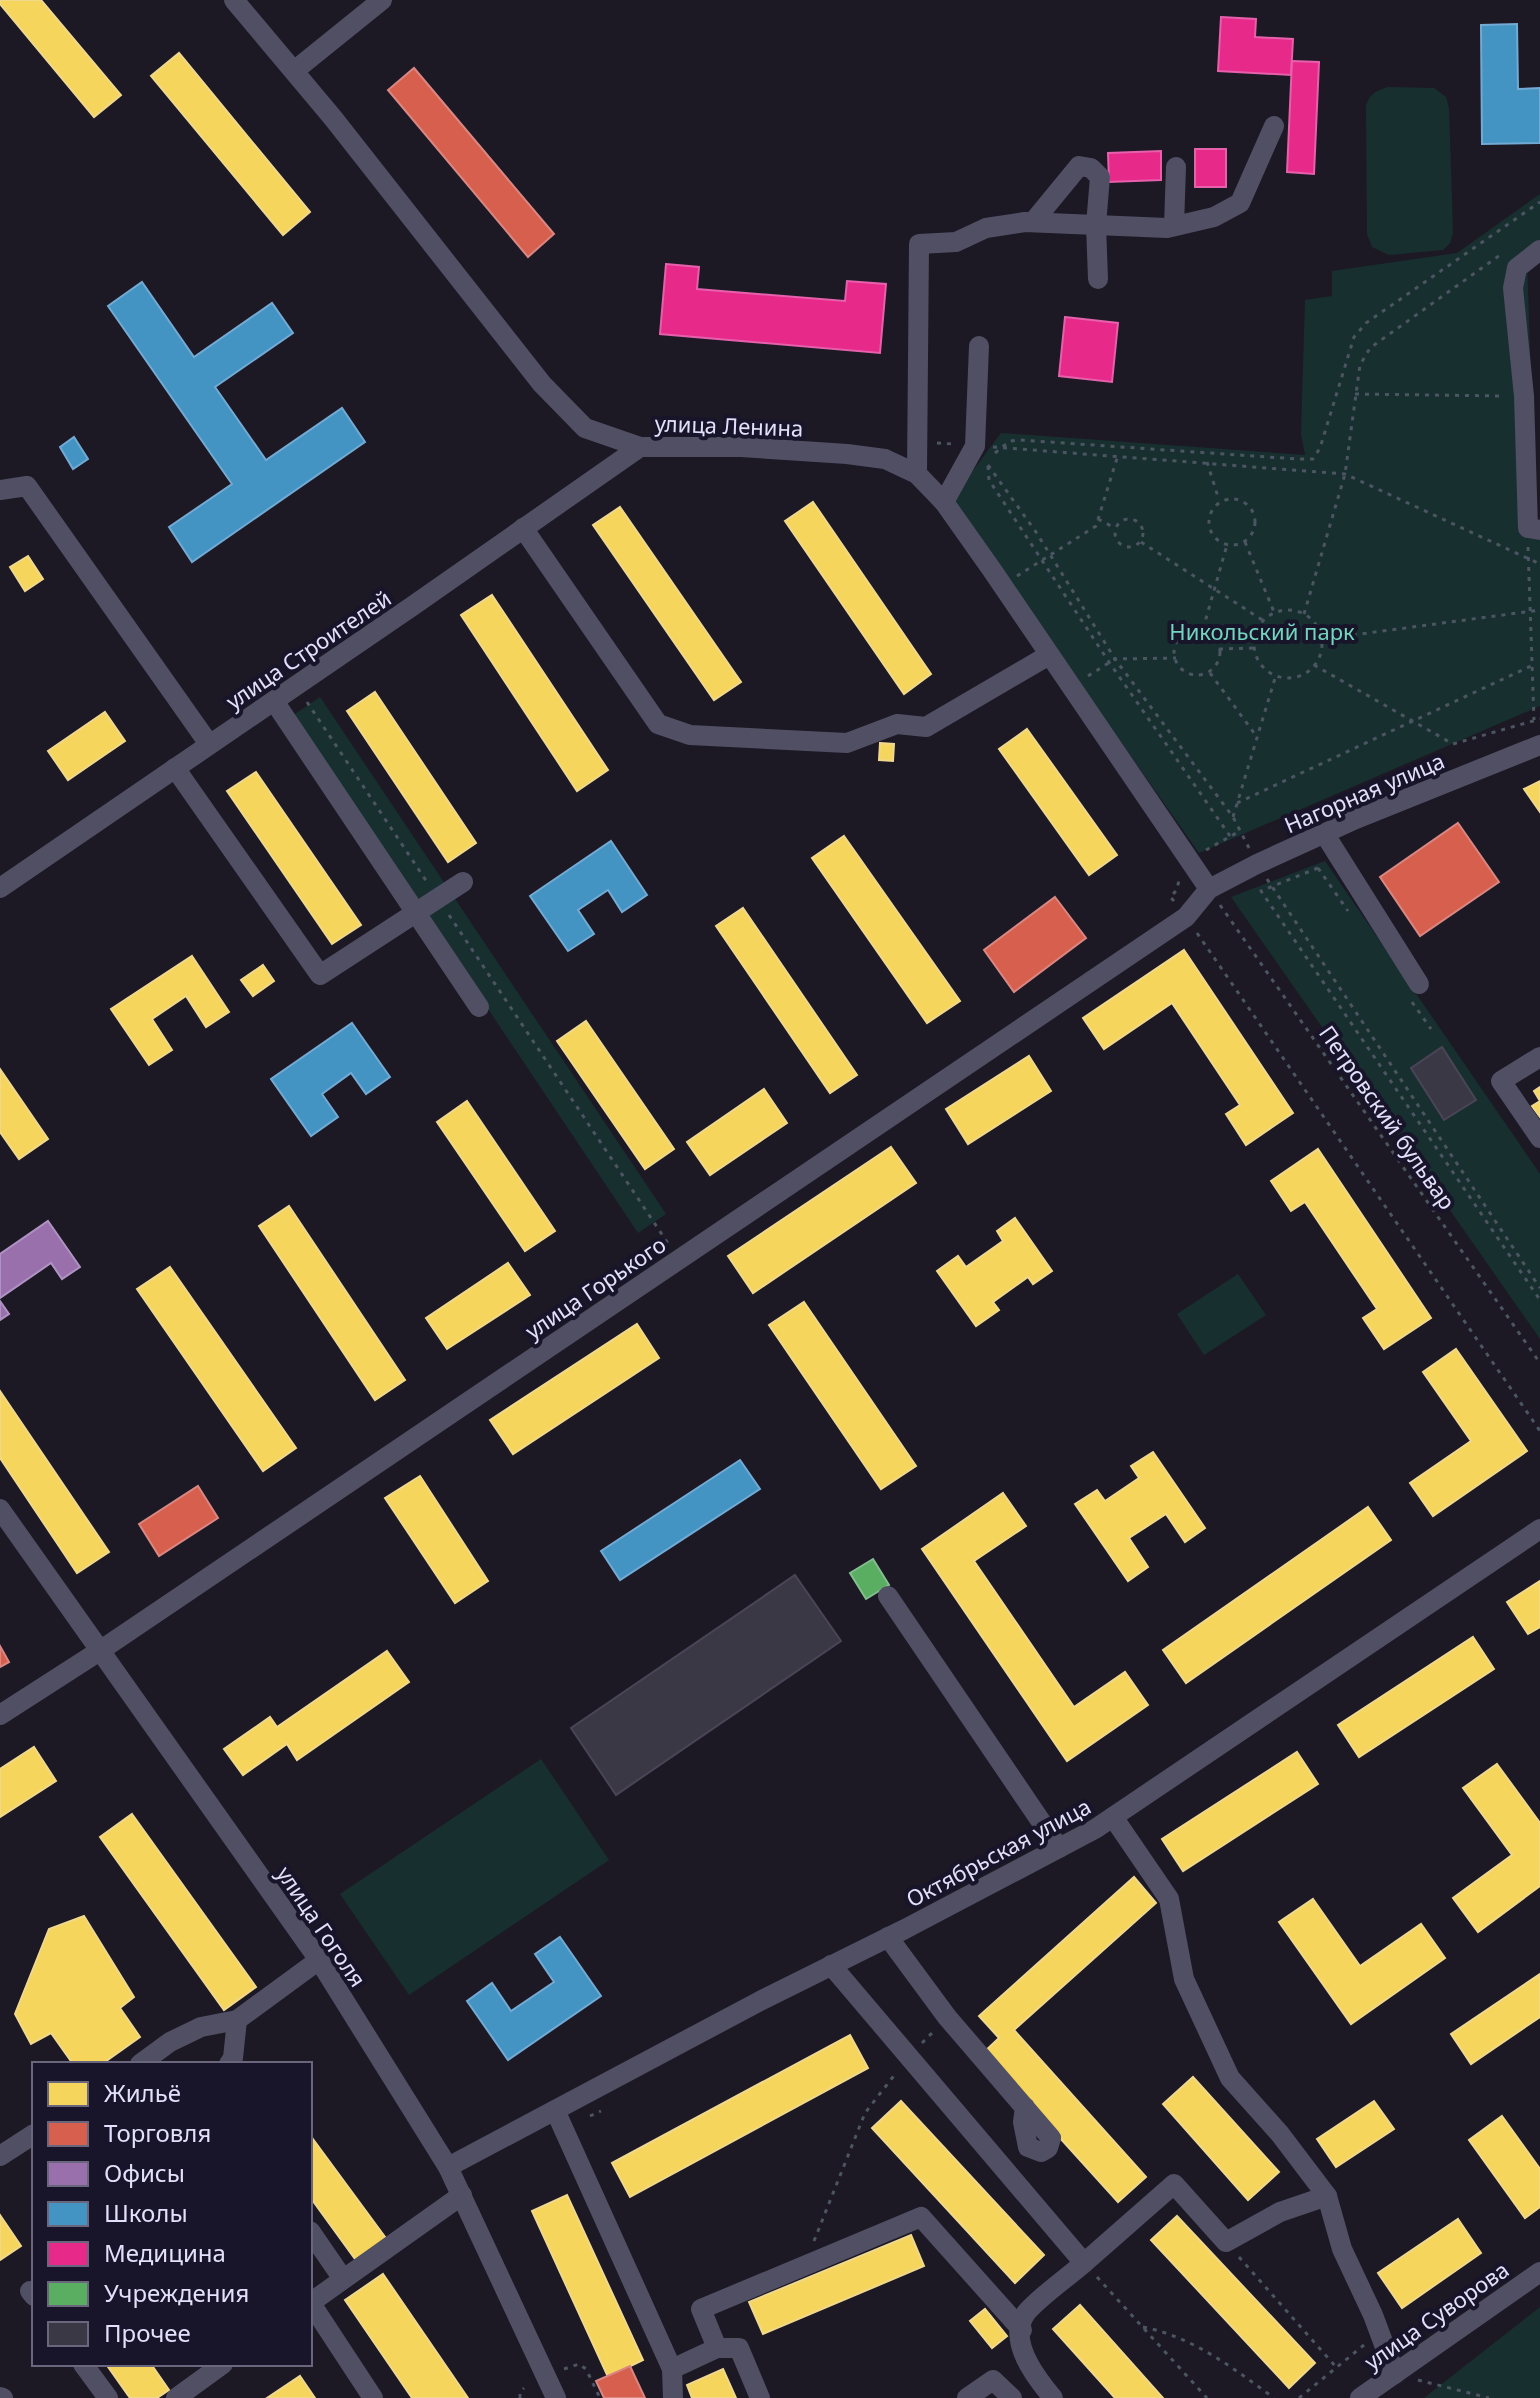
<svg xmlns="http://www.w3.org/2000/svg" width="1540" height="2398" viewBox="0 0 1540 2398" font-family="'Noto Sans',sans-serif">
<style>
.green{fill:#182f30}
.homes{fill:#f6d55c;stroke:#f0d88c;stroke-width:2}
.shops{fill:#d6604d;stroke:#da8682;stroke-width:2}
.offices{fill:#9970ab;stroke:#af92c3;stroke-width:2}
.schools{fill:#4393c3;stroke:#73aad4;stroke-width:2}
.health{fill:#e7298a;stroke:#e660ac;stroke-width:2}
.public{fill:#5aae61;stroke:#83bd90;stroke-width:2}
.building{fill:#3b3846;stroke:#494556;stroke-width:2}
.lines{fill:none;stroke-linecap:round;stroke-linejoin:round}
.path{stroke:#4c5562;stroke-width:3;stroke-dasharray:4 6;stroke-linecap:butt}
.minor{stroke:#514f64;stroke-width:20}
.labels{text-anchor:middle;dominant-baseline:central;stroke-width:8;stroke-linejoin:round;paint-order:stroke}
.street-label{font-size:22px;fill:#e3e0fc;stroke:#18142a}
.park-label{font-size:22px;fill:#72d6bf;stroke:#18142a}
</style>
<rect width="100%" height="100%" fill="#1c1925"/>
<!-- green -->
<g class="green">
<path d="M1388 87 1434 88 1446 97 1449 108 1453 233 1450 243 1443 250 1389 255 1372 247 1367 234 1366 106C1369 94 1376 91 1388 87Z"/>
<polygon points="1540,194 1540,260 1527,261 1536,524 1540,525 1540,706 1199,853 951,500 1001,433 1305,455 1301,434 1305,300 1332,296 1332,271 1457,253"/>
<polygon points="320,697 666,1214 638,1233 292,716"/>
<polygon points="1325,861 1540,1174 1540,1339 1231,897"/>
<polygon points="1238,1274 1266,1315 1204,1355 1177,1314"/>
<polygon points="541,1759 609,1860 409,1995 340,1894"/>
<polygon points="1540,2307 1540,2398 1424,2398"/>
</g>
<!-- homes -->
<g class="homes">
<polygon points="0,0 41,0 121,95 94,117 0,4"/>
<polygon points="179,53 310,212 283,235 151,76"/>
<polygon points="813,502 931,674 904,694 785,521"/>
<polygon points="620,507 741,682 714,700 593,525"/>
<polygon points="28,556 43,579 25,591 10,567"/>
<polygon points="492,595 608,770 577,791 461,615"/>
<polygon points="375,692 476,843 448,862 347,711"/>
<polygon points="105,712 125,741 68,780 48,751"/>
<polygon points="1027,729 1117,855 1089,875 999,749"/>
<polygon points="880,743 894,744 893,761 879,760"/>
<polygon points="256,772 361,925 332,944 227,791"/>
<polygon points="1540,781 1540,812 1524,789"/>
<polygon points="844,836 960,1001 927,1023 812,858"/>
<polygon points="743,908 857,1075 830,1093 716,926"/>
<polygon points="1184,950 1293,1113 1246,1145 1226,1114 1240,1105 1172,1003 1104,1049 1083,1018"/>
<polygon points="192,956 229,1012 206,1027 186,996 152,1019 172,1050 149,1065 111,1009"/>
<polygon points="263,965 274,981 253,996 241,980"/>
<polygon points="586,1021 674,1149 645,1169 557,1041"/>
<polygon points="1029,1056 1051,1091 968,1144 946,1109"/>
<polygon points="0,1069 48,1139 19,1159 0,1132"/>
<polygon points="1540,1087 1540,1117 1532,1106 1540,1101 1534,1091"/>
<polygon points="764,1089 787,1123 710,1175 687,1142"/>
<polygon points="467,1101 555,1231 525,1251 437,1122"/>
<polygon points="891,1147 916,1183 753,1293 728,1256"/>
<polygon points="1318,1149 1431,1318 1384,1349 1363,1318 1377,1309 1305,1202 1291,1211 1271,1181"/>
<polygon points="289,1206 405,1380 375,1400 259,1226"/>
<polygon points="1015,1218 1052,1271 1033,1284 1028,1277 993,1302 999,1310 976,1326 937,1271 958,1256 966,1267 1003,1241 997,1231"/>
<polygon points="508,1263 530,1295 447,1349 426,1318"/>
<polygon points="170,1267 296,1448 263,1471 137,1289"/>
<polygon points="804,1302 916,1466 881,1489 769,1325"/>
<polygon points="637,1324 659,1358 513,1454 490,1420"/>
<polygon points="1456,1349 1527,1451 1433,1516 1410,1483 1471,1441 1423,1372"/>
<polygon points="0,1391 109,1552 77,1573 0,1458"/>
<polygon points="1153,1452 1205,1528 1185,1542 1166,1514 1129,1538 1148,1567 1128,1581 1075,1504 1097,1490 1105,1501 1139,1478 1131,1466"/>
<polygon points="420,1476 488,1581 455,1603 385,1498"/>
<polygon points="1003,1493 1026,1526 974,1561 1074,1707 1125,1672 1148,1705 1067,1761 922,1549"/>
<polygon points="1368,1507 1391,1540 1186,1683 1163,1650"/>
<polygon points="1540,1581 1540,1627 1528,1634 1507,1602"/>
<polygon points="1473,1637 1494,1669 1359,1757 1338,1725"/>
<polygon points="387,1651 409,1682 297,1760 287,1744 243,1775 224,1749 270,1717 277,1727"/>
<polygon points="34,1747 56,1781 0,1817 0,1769"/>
<polygon points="1297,1752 1318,1784 1183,1871 1162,1839"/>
<polygon points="1497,1764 1540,1823 1540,1886 1478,1932 1453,1898 1512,1855 1463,1788"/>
<polygon points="132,1814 256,1987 224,2010 100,1837"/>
<polygon points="1134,1877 1156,1903 1014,2030 1146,2177 1118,2202 983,2053 999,2038 979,2016"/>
<polygon points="1313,1899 1360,1966 1421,1924 1445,1958 1351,2024 1279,1922"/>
<polygon points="84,1916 134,1997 120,2008 140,2037 102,2064 73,2064 51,2033 31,2044 15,2014 49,1929"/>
<polygon points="1540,1974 1540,2017 1471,2064 1451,2034"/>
<polygon points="850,2035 868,2068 630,2197 612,2163"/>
<polygon points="1193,2077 1279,2172 1248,2200 1163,2104"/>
<polygon points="901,2101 1044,2255 1015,2283 872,2128"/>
<polygon points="1374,2101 1394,2129 1336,2167 1317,2139"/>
<polygon points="1502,2116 1540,2169 1540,2207 1525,2218 1469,2140"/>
<polygon points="310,2135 388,2241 358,2263 310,2197"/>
<polygon points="567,2195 643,2360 608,2377 532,2211"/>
<polygon points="0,2215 21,2246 0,2260"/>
<polygon points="1177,2216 1315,2363 1289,2388 1151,2240"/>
<polygon points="1458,2219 1481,2253 1402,2308 1378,2273"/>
<polygon points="911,2235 924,2266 763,2334 749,2302"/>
<polygon points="383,2274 468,2398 412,2398 345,2300"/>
<polygon points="1080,2305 1163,2398 1115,2398 1053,2329"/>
<polygon points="985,2309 1007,2336 992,2348 970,2321"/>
<polygon points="106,2364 151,2364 169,2390 157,2398 130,2398"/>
<polygon points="723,2369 736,2398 692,2398 687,2385"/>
<polygon points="300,2376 315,2398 267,2398"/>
</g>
<!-- shops -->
<g class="shops">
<polygon points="414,68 554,234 528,257 388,90"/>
<polygon points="1458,823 1499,882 1420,936 1380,877"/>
<polygon points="1055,897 1086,938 1014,992 984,950"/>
<polygon points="198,1486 218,1518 159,1556 139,1524"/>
<polygon points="0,1646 9,1662 0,1667"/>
<polygon points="630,2366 645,2398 604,2398 596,2381"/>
</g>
<!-- offices -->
<g class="offices">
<polygon points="48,1221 80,1267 62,1279 51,1263 0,1298 0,1254"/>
<polygon points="0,1301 9,1314 0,1320"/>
</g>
<!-- schools -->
<g class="schools">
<polygon points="1517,24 1518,89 1540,88 1540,143 1482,144 1481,25"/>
<polygon points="142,282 194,357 272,303 293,333 215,387 266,460 342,408 365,442 192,562 169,527 232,484 108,306"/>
<polygon points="74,437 88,459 73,469 60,447"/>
<polygon points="611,841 647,895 622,912 608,890 578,910 594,934 568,951 530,896"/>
<polygon points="352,1023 390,1077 366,1094 351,1073 322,1094 338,1117 311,1136 271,1079"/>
<polygon points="740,1460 760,1489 620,1580 601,1551"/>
<polygon points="560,1937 601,1996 508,2060 467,2001 492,1983 511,2011 554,1982 535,1954"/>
</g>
<!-- health -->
<g class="health">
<polygon points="1221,17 1256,19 1255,37 1293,39 1291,75 1218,71"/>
<polygon points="1292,61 1319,62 1314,174 1287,172"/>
<rect x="1195" y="149" width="31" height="38"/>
<polygon points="1161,151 1161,180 1109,182 1108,153"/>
<polygon points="666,264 699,267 697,289 845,301 847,281 886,284 880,353 660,334"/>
<polygon points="1065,317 1118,323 1112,382 1059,376"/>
</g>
<!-- public -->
<polygon class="public" points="873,1559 889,1585 866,1599 850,1573"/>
<!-- building -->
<g class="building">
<polygon points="1442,1047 1476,1100 1444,1120 1411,1068"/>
<polygon points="795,1575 841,1641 616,1795 571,1728"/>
</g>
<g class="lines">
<!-- path -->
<g class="path">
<polyline points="1355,394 1503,396"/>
<polyline points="937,443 953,444"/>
<polyline points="993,447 1345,474 1540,564"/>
<polyline points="995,453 1010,441 1020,440 1297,459 1313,459 1320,448 1354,337 1366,323 1540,202"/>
<polyline points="1207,462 1219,500"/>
<polyline points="988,465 1036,532 1115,659 1176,658"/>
<polyline points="988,466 989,480 1109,662 1230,836"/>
<circle cx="1232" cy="522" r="23"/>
<circle cx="1129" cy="533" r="14"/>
<polyline points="1098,519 1115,528"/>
<polyline points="1141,542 1264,621"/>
<polyline points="1245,542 1274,612"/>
<polyline points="1528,547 1534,720"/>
<polyline points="1017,576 1096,526 1118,455"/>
<circle cx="1288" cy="644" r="34"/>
<polyline points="1304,614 1345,474 1360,365 1370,348 1500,255"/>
<polyline points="1203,629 1227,545"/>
<circle cx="1197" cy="652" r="23"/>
<polyline points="1323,639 1540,610"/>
<polyline points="1219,649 1254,648"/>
<polyline points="1314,665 1453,744 1540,719"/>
<polyline points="1210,673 1257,737"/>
<polyline points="1088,676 1115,659 1233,817 1249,848"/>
<polyline points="307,702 427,882"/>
<polyline points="1237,803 1531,666"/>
<polyline points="1233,817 1276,675"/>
<polyline points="1206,850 1240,831"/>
<polyline points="1318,868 1261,891 1540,1300"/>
<polyline points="1318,868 1348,911"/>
<polyline points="1267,879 1540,1288"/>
<polyline points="1174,901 1170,897 1176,891 1179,881"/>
<polyline points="1220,905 1540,1363"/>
<polyline points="449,915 669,1245"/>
<polyline points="1197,933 1540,1431"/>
<polyline points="1412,1002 1431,1029"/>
<polyline points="922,2043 933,2032"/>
<polyline points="590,2116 601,2111"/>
<polyline points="814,2241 865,2113 896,2073"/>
<polyline points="1239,2257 1336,2367"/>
<polyline points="1097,2277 1207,2398"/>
<path d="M1143 2327C1193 2337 1233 2368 1274 2398"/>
<polyline points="564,2369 579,2364 586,2369 600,2398"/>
<polyline points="1418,2380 1489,2398"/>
<polyline points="520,2398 520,2393 524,2388"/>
<polyline points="1299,2398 1364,2345"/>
</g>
<!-- minor -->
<g class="minor">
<polyline points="234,0 333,118 542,384 585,428 640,447 741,447 847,454 885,459 917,474 944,502 992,570 1209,889"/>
<polyline points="294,71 382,0"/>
<polyline points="1033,222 1079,166 1091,168 1100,177 1096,225 1098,279"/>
<polyline points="1174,226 1176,167"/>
<polyline points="1540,250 1517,268 1513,288 1524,396 1528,528 1540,530"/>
<polyline points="917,474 919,244 956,242 986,228 1025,222 1167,228 1214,217 1240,203 1274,126"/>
<polyline points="0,490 27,486 209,744"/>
<polyline points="944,502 975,446 979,346"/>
<polyline points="523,528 658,724 690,735 847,743 897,724 926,727 1049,655"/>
<polyline points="274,701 479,1007"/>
<polyline points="175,768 320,975 463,882"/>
<polyline points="1324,833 1419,984"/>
<polyline points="0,888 414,605 640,447"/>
<polyline points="1540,1057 1501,1081 1540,1138"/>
<polyline points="0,1509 319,1960 448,2167 556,2398"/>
<polyline points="888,1596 1059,1848"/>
<polyline points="0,1715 101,1650 1186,917 1209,889 1257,864 1356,819 1540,745"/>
<polyline points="1113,1817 1169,1899 1184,1979 1230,2078 1280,2134 1327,2196 1342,2249 1373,2315 1395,2374"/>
<polyline points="888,1937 947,2017 1051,2138 1048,2148 1041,2152 1028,2147 1023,2122 1025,2107"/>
<path d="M831 1965 1084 2263C1068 2277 1038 2298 1026 2313 1006 2340 1036 2378 1053 2398"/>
<polyline points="140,2064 170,2042 201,2027 237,2020 319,1960"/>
<polyline points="229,2064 233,2058 237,2020"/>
<polyline points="555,2110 672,2369"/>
<polyline points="0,2156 34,2134"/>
<polyline points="448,2167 760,2001 905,1929 1095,1829 1540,1529"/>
<polyline points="310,2231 343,2279"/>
<polyline points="1084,2263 1174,2184 1226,2242 1280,2212 1327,2196"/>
<polyline points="30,2291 34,2296"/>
<polyline points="310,2302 373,2398"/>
<polyline points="310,2303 462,2195"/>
<polyline points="717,2348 739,2348 760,2398"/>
<polyline points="83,2364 108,2398"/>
<polyline points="0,2397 3,2398"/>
<polyline points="176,2398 223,2364"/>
<polyline points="673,2398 672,2369 717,2348 701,2309 921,2217 1022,2330"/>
<polyline points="967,2398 993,2380 1012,2398"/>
<polyline points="1360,2398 1540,2272"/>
</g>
</g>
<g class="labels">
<!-- street labels -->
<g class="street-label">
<text transform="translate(729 425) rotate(2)">улица Ленина</text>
<text transform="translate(308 649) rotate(-34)">улица Строителей</text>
<text transform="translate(1364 792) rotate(-23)">Нагорная улица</text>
<text transform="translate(1388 1117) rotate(55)">Петровский бульвар</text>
<text transform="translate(595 1287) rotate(-34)">улица Горького</text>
<text transform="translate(998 1852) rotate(-28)">Октябрьская улица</text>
<text transform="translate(322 1926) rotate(56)">улица Гоголя</text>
<text transform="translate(1436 2315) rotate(-35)">улица Суворова</text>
</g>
<!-- park labels -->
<g class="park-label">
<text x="1262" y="631">Никольский парк</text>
</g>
</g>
<!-- legend -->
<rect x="32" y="2062" width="280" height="304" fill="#18142a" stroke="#69667e" stroke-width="2"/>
<rect x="48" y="2082" width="40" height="24" fill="#f6d55c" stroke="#69667e" stroke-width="2"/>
<text x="104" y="2102" font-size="24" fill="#e3e0fc">Жильё</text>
<rect x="48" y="2122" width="40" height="24" fill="#d6604d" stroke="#69667e" stroke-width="2"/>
<text x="104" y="2142" font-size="24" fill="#e3e0fc">Торговля</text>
<rect x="48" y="2162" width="40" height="24" fill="#9970ab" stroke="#69667e" stroke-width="2"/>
<text x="104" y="2182" font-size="24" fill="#e3e0fc">Офисы</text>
<rect x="48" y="2202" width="40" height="24" fill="#4393c3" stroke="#69667e" stroke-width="2"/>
<text x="104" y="2222" font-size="24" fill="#e3e0fc">Школы</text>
<rect x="48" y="2242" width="40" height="24" fill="#e7298a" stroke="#69667e" stroke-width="2"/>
<text x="104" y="2262" font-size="24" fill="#e3e0fc">Медицина</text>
<rect x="48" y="2282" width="40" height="24" fill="#5aae61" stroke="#69667e" stroke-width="2"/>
<text x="104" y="2302" font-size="24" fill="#e3e0fc">Учреждения</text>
<rect x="48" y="2322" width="40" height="24" fill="#3b3846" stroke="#69667e" stroke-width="2"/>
<text x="104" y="2342" font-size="24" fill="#e3e0fc">Прочее</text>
</svg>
